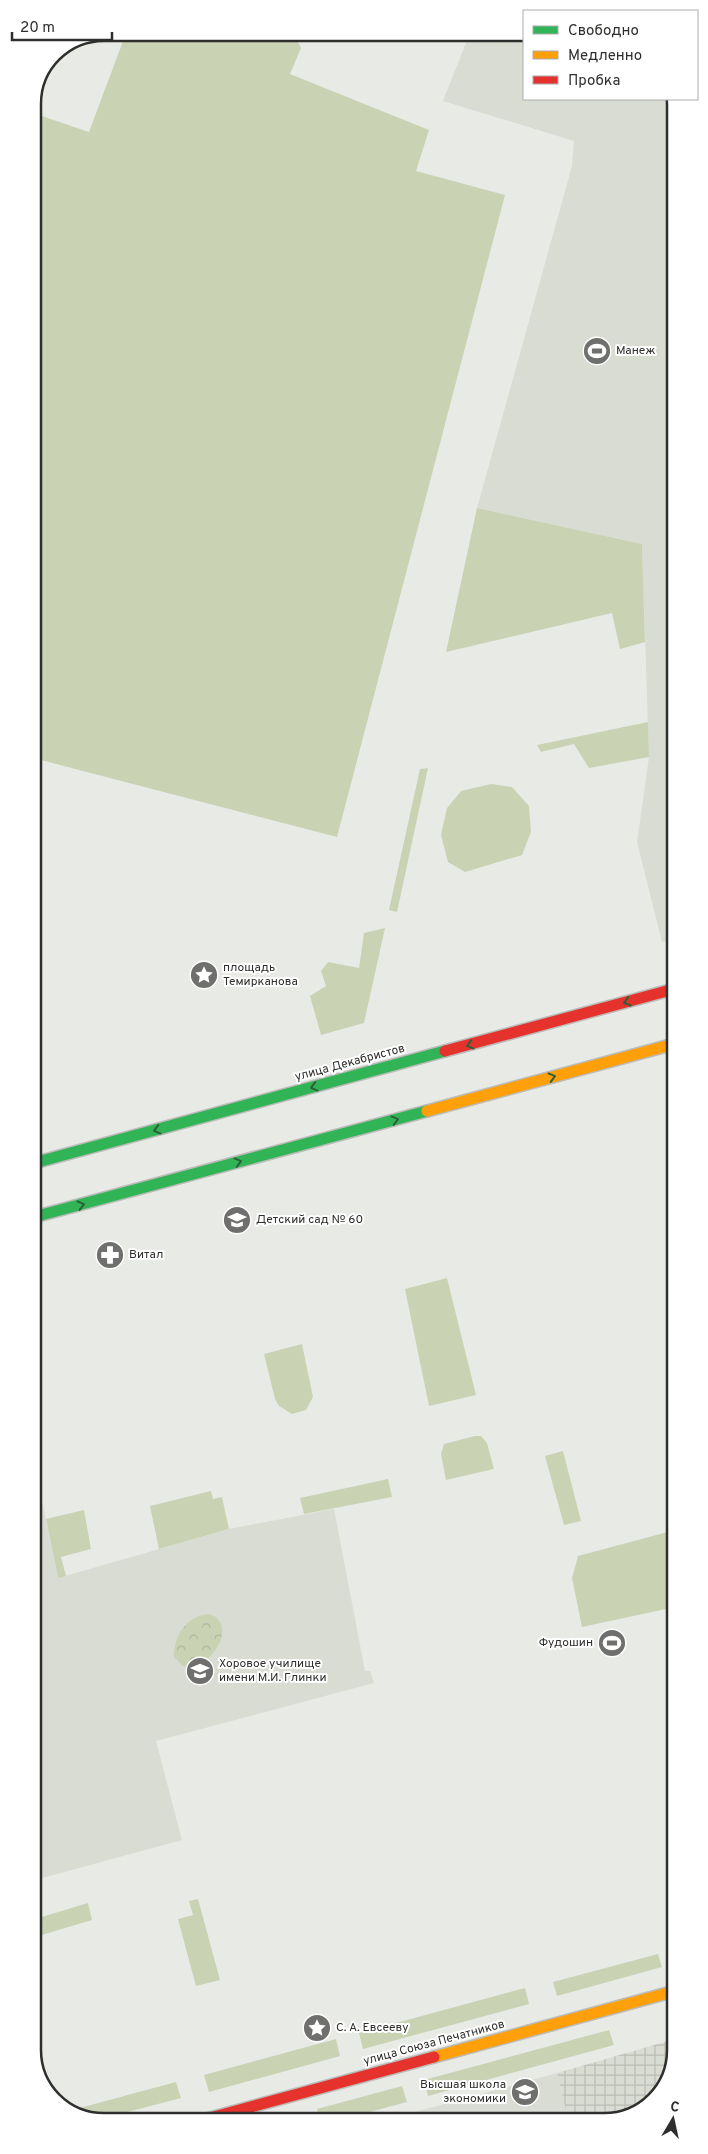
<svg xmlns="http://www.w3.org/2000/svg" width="708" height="2154" viewBox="0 0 708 2154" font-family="Overpass,sans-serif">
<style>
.built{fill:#d9dcd3}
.industrial{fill:url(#industrial-grid)}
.green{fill:#c9d3b4}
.forest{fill:url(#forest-crowns)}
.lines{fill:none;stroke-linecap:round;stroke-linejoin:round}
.fast-casing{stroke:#bbbcb9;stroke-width:14}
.slow-casing{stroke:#bbbcb9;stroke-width:14}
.jam-casing{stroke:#bbbcb9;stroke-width:14}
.fast{stroke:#30b455;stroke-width:11}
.slow{stroke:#ff9f0a;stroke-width:11}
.jam{stroke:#e5322d;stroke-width:11}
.oneway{stroke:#2f5e3a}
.labels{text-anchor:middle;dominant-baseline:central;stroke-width:4;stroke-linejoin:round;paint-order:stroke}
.poi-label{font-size:12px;fill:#2e2f2c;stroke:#fff;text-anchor:start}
.street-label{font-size:12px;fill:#2e2f2c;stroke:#fff}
.rim{fill:none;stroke:#2e2f2c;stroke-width:2.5}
</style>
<defs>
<pattern id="industrial-grid" width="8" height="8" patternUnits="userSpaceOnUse" patternTransform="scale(1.25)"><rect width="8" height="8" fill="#d9dcd3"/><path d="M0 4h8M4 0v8" fill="none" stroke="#bbbdb5"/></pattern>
<pattern id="forest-crowns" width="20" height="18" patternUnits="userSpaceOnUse" patternTransform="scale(1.25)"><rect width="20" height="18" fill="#c9d3b4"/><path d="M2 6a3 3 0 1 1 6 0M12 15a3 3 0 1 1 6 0" fill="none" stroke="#adb59b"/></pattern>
</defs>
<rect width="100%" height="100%" fill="#e8eae6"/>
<!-- built -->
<g class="built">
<polygon points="470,33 524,33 524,99 673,99 674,938 662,942 637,842 649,757 642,544 477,508 572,166 574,141 443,101"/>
<polygon points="34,1463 58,1578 229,1529 334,1509 365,1671 370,1671 374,1683 156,1741 182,1840 35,1880"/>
<polygon points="557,2073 568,2119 398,2120 397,2117"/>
</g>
<!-- industrial -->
<polygon class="industrial" points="675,2039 675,2050 661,2094 622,2119 568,2119 557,2073"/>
<!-- green -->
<g class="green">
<polygon points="126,33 294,33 301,48 290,74 429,130 416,171 505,195 337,837 33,758 33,113 89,132"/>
<polygon points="477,508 642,544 645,642 620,649 612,613 446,652"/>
<polygon points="648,722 649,757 589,768 574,744 541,752 537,745"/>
<polygon points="428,768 397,912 389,910 420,769"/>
<polygon points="491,784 512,787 529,806 531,832 522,855 465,872 448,862 441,835 447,808 461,791"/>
<polygon points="385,928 364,1023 321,1035 310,996 326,986 321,971 328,962 359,968 364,933"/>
<polygon points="447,1278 476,1395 429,1406 405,1289"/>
<polygon points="302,1344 313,1397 306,1410 292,1414 279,1406 275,1399 264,1354"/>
<polygon points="475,1436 481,1436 487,1443 494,1469 446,1480 441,1454 444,1444"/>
<polygon points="563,1451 581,1521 564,1525 545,1456"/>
<polygon points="388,1479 392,1497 304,1514 300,1498"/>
<polygon points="211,1491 213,1499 222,1497 229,1529 159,1549 150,1506"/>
<polygon points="84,1510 91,1549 61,1557 66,1576 58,1578 46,1519"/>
<polygon points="675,1530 675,1607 582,1627 572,1578 578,1556"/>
<polygon points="198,1899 220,1980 196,1986 178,1919 193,1915 189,1901"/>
<polygon points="88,1903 92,1920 35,1937 35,1919"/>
<polygon points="658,1954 662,1967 557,1996 553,1982"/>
<polygon points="525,1988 529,2004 363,2049 359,2033"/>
<polygon points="609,2030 614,2045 428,2096 424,2080"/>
<polygon points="336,2039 340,2056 209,2092 204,2075"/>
<polygon points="176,2082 181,2098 97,2120 72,2110"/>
<polygon points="402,2086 407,2102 340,2120 320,2120 317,2109"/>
</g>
<!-- forest -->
<path class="forest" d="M208 1614C239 1621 214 1671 183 1666L174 1657C174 1636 185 1617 208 1614Z"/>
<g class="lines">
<defs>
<g id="fast">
<polyline points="34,1163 445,1051"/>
<polyline points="34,1217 427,1111"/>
</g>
<g id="slow">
<polyline points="427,1111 674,1044"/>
<polyline points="434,2057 675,1991"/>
</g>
<g id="jam">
<polyline points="445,1051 674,989"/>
<polyline points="199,2121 434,2057"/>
</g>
</defs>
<!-- fast casing -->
<use href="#fast" class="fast-casing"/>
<!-- slow casing -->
<use href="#slow" class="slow-casing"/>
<!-- jam casing -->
<use href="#jam" class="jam-casing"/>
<!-- fast -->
<use href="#fast" class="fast"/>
<!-- slow -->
<use href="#slow" class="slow"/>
<!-- jam -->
<use href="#jam" class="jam"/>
</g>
<!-- one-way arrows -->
<defs><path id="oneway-chevron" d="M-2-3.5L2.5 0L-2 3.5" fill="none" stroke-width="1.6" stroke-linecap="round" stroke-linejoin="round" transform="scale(1.25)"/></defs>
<g class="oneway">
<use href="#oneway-chevron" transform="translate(627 1002) rotate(164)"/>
<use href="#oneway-chevron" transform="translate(470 1045) rotate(165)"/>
<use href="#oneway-chevron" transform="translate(552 1077) rotate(-15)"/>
<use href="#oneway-chevron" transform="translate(314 1087) rotate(165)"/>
<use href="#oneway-chevron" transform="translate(395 1120) rotate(-15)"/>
<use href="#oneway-chevron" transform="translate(157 1130) rotate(165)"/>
<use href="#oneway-chevron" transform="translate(238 1162) rotate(-15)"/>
<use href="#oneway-chevron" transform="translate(81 1205) rotate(-15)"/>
</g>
<!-- icons -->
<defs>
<symbol id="stadium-disc" viewBox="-11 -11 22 22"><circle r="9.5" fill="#6f706d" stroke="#fff"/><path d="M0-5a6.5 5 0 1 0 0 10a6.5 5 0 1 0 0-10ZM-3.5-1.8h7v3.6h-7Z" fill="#fff"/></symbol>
<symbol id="sight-disc" viewBox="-11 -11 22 22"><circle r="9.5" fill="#6f706d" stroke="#fff"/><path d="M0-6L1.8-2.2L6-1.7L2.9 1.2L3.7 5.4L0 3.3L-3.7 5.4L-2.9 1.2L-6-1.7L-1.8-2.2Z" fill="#fff"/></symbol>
<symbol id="school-disc" viewBox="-11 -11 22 22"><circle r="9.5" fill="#6f706d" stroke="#fff"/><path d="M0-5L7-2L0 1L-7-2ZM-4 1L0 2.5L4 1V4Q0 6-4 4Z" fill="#fff"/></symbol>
<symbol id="pharmacy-disc" viewBox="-11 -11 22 22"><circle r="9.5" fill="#6f706d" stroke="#fff"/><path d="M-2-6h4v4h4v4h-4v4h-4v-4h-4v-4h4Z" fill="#fff"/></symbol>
<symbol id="university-disc" viewBox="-11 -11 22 22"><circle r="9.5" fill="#6f706d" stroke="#fff"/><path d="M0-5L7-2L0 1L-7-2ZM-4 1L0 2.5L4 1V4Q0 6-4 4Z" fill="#fff"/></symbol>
</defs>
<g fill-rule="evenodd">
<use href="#stadium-disc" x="581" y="335" width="32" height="32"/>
<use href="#sight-disc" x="188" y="959" width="32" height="32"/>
<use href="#school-disc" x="221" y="1204" width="32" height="32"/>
<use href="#pharmacy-disc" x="94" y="1239" width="32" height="32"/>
<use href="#stadium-disc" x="596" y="1627" width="32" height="32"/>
<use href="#university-disc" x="184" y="1655" width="32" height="32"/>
<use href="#sight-disc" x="301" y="2012" width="32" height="32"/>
<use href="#university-disc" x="509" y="2076" width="32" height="32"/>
</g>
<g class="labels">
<!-- poi labels -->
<g class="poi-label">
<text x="616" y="351">Манеж</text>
<text x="223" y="968">площадь<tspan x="223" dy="14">Темирканова</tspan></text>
<text x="256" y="1220">Детский сад № 60</text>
<text x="129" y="1255">Витал</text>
<text x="593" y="1643" text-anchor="end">Фудошин</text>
<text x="219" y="1664">Хоровое училище<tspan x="219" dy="14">имени М.И. Глинки</tspan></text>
<text x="336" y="2028">С. А. Евсееву</text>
<text x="506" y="2085" text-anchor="end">Высшая школа<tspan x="506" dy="14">экономики</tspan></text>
</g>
<!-- street labels -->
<g class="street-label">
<text transform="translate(350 1063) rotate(-15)">улица Декабристов</text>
<text transform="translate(434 2043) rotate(-15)">улица Союза Печатников</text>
</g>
</g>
<!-- crop -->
<path d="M0 0H708V2154H0ZM104 41H604A63 63 0 0 1 667 104V2050A63 63 0 0 1 604 2113H104A63 63 0 0 1 41 2050V104A63 63 0 0 1 104 41Z" fill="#fff" fill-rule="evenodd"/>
<path class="rim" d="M104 41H604A63 63 0 0 1 667 104V2050A63 63 0 0 1 604 2113H104A63 63 0 0 1 41 2050V104A63 63 0 0 1 104 41Z"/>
<!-- legend -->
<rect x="523" y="10" width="175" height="90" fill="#ffffff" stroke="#abacab"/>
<rect x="533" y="26" width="25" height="8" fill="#30b455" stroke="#abacab"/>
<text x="568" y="35" font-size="15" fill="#2e2f2c">Свободно</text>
<rect x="533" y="51" width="25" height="8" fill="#ff9f0a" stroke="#abacab"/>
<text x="568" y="60" font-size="15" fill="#2e2f2c">Медленно</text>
<rect x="533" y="76" width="25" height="8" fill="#e5322d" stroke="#abacab"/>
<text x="568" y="85" font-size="15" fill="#2e2f2c">Пробка</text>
<!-- north arrow -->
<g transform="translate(673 2119) rotate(9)" stroke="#ffffff" stroke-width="4" paint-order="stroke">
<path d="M0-4L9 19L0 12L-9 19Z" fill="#2e2f2c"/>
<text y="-8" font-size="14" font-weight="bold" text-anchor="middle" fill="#2e2f2c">С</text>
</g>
<!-- scale -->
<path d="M12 32v8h100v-8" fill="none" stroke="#2e2f2c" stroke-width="2.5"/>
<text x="20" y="32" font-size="15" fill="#2e2f2c" stroke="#ffffff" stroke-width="4" paint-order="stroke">20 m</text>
</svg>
